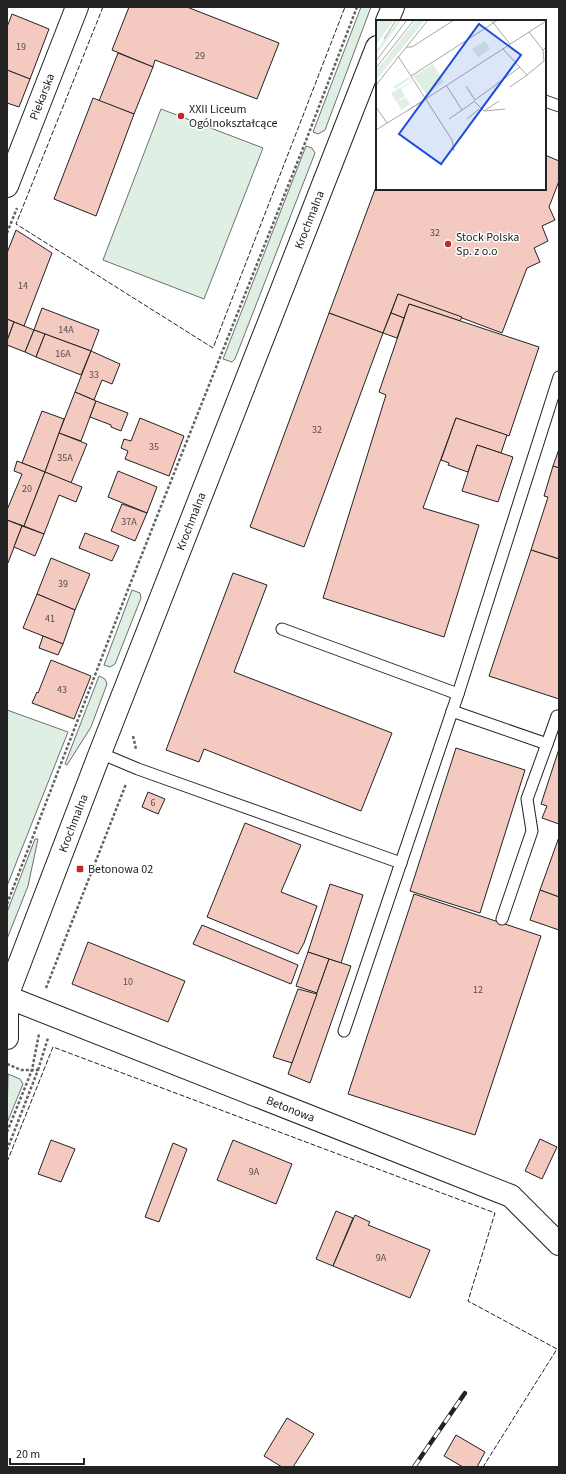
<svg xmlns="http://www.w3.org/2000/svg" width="566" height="1474" viewBox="0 0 566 1474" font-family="'Source Sans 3',sans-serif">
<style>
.green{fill:#e0efe3;stroke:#6f6f6f}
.building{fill:#f3c9c0;stroke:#222}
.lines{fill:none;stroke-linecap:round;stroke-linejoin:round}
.service-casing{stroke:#222;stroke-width:13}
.minor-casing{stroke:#222;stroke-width:24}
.path{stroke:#646464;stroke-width:2.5;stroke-dasharray:3 2;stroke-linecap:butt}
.service{stroke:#fff;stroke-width:11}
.minor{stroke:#fff;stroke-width:22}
.rail-casing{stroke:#222;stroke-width:4.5}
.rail{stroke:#fff;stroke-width:3;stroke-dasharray:9;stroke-linecap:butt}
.fence{stroke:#222;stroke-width:1;stroke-dasharray:5 2;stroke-linecap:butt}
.poi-dot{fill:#c62828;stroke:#fff;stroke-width:1.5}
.labels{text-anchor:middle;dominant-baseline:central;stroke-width:3;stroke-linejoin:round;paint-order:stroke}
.number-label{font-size:10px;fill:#564c4a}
.street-label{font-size:12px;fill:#222;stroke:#fff}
.poi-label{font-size:12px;fill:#222;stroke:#fff;text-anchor:start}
.inset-road{fill:none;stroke:#a7a7a7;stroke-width:1}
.view{fill:#1d4ed8;fill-opacity:0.15;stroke:#1d4ed8;stroke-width:2}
.inset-edge{fill:none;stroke:#222;stroke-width:2}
</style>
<rect width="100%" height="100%" fill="#fff"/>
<!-- green -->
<g class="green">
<polygon points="361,7 371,7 325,130 318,134 313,132"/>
<polygon points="161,109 263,148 204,299 103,260"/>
<polygon points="306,146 312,148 315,153 235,359 232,362 223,359"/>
<polygon points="132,590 140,593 141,598 115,664 110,667 104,665"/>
<polygon points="99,676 105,679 107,684 91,727 67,765 65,764"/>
<polygon points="7,710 68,732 7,886"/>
<polygon points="35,839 38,839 28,886 7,939 7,912"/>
<polygon points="8,1074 20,1079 23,1084 7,1123"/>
</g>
<!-- building -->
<g class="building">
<polygon points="129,7 187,7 279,43 257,99 155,60 153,67 112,50"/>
<polygon points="12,14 49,29 30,79 7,70 7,27"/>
<polygon points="118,53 153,67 134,114 99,101"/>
<polygon points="7,70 30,79 19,107 7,103"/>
<polygon points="93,98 134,114 96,216 54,199"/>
<polygon points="545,155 559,161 559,181 549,207 555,220 542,226 548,241 534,248 540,262 527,268 502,333 398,294 383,333 329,313 377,184 377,189 545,189"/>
<polygon points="16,230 52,253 24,326 7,319 7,253"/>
<polygon points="398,294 462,317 460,321 409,304 404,318 391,313"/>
<polygon points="409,304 539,347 509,436 456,418 423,508 479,525 444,637 323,598 386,395 379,392"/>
<polygon points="42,308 99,330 91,351 34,330"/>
<polygon points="329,313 383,333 304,547 250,527"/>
<polygon points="391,313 404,318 397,338 383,333"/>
<polygon points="7,319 14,322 7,341"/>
<polygon points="14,322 34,330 25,352 7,345 7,341"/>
<polygon points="34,330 45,334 36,357 25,352"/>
<polygon points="45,334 91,351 81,375 36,357"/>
<polygon points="91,351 120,364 112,384 102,380 94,400 75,392"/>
<polygon points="75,392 96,401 81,441 59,433"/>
<polygon points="96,401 128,413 121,431 111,427 111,425 90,417"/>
<polygon points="42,411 64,419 45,472 22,463"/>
<polygon points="140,418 184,436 169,476 125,459 128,451 121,448 124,439 131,441"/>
<polygon points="456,418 507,435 501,453 477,445 468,472 448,465 449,463 441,460"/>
<polygon points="59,433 87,444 71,483 45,472"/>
<polygon points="477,445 513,457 498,502 462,491"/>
<polygon points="559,449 559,468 553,466"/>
<polygon points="17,461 45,472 24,526 7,520 7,510 22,474 14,471"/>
<polygon points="553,466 559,468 559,559 531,550 548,497 544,496"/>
<polygon points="118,471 157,487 147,513 108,497"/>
<polygon points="45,472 82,487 76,502 59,495 44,534 24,526"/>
<polygon points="122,504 147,513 135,541 111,531"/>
<polygon points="7,520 22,526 8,563 7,562"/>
<polygon points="22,526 44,534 35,556 14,547"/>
<polygon points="85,533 119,546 112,561 79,548"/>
<polygon points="531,550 559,559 559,699 489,676"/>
<polygon points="51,558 90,574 75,610 37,594"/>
<polygon points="233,573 267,585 234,672 392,733 361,811 204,749 199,762 166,750"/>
<polygon points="37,594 75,610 63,644 23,628"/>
<polygon points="43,636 63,644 58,655 39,648"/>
<polygon points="51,660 91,676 74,719 32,703 37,692 38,693"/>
<polygon points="456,748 525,770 480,913 410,891"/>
<polygon points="559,749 559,824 542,818 547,806 541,804"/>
<polygon points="148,792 165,799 158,814 142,807"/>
<polygon points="245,823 301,845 281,892 317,906 304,943 298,954 207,917"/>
<polygon points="559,837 559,897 540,890"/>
<polygon points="330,884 363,895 341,963 308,952"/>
<polygon points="540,890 559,897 559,930 530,920"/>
<polygon points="414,894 541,936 475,1135 348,1094"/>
<polygon points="202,925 298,965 291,984 193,944"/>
<polygon points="88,942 185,981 168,1022 72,984"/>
<polygon points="308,952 329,959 317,993 296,986"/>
<polygon points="329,959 351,966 310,1083 288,1074"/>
<polygon points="298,989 317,994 292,1063 273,1057"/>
<polygon points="540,1139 557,1147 542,1179 525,1171"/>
<polygon points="51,1140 75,1149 61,1182 38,1174"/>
<polygon points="233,1140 292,1164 276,1204 217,1180"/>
<polygon points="173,1143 187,1149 159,1222 145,1217"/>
<polygon points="336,1211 353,1218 333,1266 316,1259"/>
<polygon points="355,1215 370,1222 368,1225 430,1250 410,1298 333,1266"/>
<polygon points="287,1418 314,1434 293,1467 282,1467 264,1456"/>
<polygon points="456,1435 485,1452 477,1467 463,1467 444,1456"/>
</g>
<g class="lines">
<defs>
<g id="service">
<polyline points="545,101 559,106"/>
<polyline points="282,629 458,694 559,377"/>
<polyline points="452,711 547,744 557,716 559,717"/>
<polyline points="100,753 138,769 401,863"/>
<polyline points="502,919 532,831 527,799 547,744"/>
<polyline points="344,1031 458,694"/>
</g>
<g id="minor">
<polyline points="387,21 393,7"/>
<path id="s1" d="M7 186 77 7"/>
<path id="s2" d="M7 996 100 753 377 47"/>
<path id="s3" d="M7 997 511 1196 559 1244"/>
<polyline points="7,1006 7,1038"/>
</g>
</defs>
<!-- service casing -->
<use href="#service" class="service-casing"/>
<!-- minor casing -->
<use href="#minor" class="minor-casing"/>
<!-- path -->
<g class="path">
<polyline points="7,233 17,208"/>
<polyline points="133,736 136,749"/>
<polyline points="7,904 127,592 307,138 357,7"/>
<polyline points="46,988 126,784"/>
<polyline points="7,1064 21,1070 38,1070 7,1150"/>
<polyline points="38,1070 48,1038"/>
<polyline points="7,1132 32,1070 39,1034"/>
</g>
<!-- service -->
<use href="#service" class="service"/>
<!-- minor -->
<use href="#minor" class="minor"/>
<defs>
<polyline id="rail" points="414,1467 465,1393"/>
</defs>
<!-- rail casing -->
<use href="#rail" class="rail-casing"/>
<!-- rail -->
<use href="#rail" class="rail"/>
<!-- fence -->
<g class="fence">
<polyline points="103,7 16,224 213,348 345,7"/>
<polyline points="7,1162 53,1047 495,1213 468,1301 557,1349 483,1467"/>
</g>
</g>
<!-- markers -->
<g class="poi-dot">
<circle cx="181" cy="116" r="4"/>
<circle cx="448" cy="244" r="4"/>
<rect x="76" y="865" width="8" height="8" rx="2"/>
</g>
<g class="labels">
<!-- number labels -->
<g class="number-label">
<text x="21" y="47">19</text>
<text x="200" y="56">29</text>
<text x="435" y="233">32</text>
<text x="23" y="286">14</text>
<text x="66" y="330">14A</text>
<text x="63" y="354">16A</text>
<text x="94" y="375">33</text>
<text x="317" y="430">32</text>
<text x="154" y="447">35</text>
<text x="65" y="458">35A</text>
<text x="27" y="489">20</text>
<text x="129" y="522">37A</text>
<text x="63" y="584">39</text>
<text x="50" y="619">41</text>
<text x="62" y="690">43</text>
<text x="153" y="803">6</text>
<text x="128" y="982">10</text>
<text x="478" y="990">12</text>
<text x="254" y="1172">9A</text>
<text x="381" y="1258">9A</text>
</g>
<!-- street labels -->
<g class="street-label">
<text stroke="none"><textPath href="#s1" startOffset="96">Piekarska</textPath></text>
<text stroke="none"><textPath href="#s2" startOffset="833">Krochmalna</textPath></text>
<text stroke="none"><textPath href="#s2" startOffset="509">Krochmalna</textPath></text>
<text stroke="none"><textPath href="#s2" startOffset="185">Krochmalna</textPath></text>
<text stroke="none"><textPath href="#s3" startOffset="305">Betonowa</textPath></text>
</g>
<!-- poi labels -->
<g class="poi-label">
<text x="189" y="109">XXII Liceum<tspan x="189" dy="14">Ogólnokształcące</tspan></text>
<text x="456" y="237">Stock Polska<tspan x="456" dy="14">Sp. z o.o</tspan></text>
<text x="88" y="869">Betonowa 02</text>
</g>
</g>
<!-- overview -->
<g transform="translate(376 20)">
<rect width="170" height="170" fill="#fff"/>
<path d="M0 0H18L0 25ZM22 0H26L0 35V31ZM40 0H49L0 60V51ZM109 21 114 29 102 37 96 29ZM57 44 68 62 50 74 37 56ZM33 57 36 62 25 69 29 76 20 82 15 73 35 62 33 59 19 69 17 67ZM30 77 34 84 25 90 21 82Z" fill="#e0efe3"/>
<path class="inset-road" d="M115 0 134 24M153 12 167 30 170 27M8 19 20 0M30 27H36L78 0M127 29 151 55 168 41 167 30M22 36 76 120 78 131M0 41 31 0M0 48 38 0M35 56 122 0M0 65 52 0M70 65 86 90M90 66 99 80 144 47M134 67 151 55M98 81 108 91 123 81M0 87 11 103M31 91 170 1M109 91 129 89M73 99 99 81M91 99 103 89M0 110 50 79"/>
<path class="view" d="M103 4 145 35 65 144 23 114Z"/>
<rect width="170" height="170" class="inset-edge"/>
</g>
<!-- border -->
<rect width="566" height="1474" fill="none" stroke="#222222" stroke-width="16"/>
<!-- scale -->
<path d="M10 1458v6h74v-6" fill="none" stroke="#222222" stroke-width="2"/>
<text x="16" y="1458" font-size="12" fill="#222222" stroke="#ffffff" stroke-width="3" paint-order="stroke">20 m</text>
</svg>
